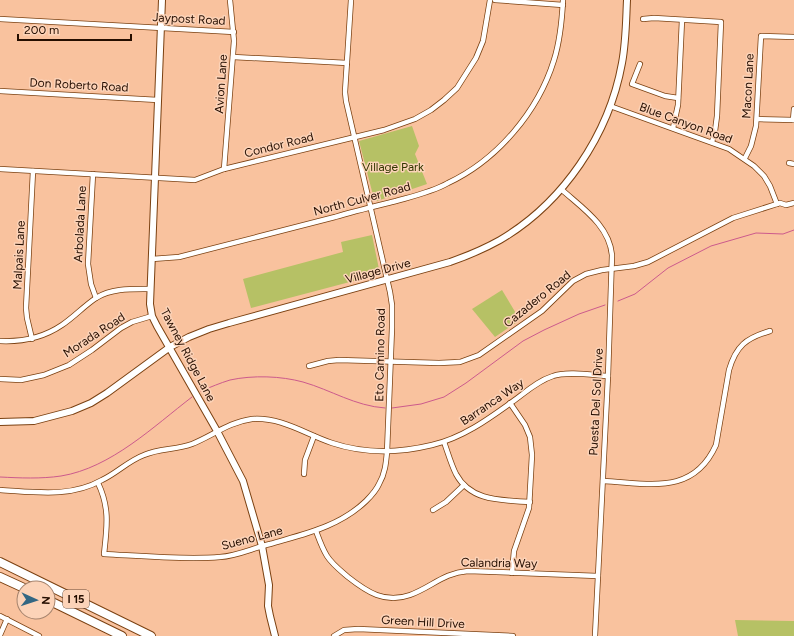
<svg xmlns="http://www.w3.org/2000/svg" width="794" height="636" viewBox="0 0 794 636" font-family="Figtree,sans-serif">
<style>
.green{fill:#b6c165}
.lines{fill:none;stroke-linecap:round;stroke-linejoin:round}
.stream{stroke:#cc5a8c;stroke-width:1}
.street-casing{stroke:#7b4112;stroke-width:6}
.secondary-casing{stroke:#7b4112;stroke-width:8}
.highway-casing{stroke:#7b4112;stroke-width:10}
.street{stroke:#fff;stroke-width:4.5}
.secondary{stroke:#fff;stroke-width:6}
.highway{stroke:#fff;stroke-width:8}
.labels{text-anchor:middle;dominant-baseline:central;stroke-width:3;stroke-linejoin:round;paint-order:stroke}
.shield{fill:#fcd3b8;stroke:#664937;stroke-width:1}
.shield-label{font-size:11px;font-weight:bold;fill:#250e00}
.street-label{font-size:12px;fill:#250e00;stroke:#fcd3b8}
.park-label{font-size:12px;fill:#323700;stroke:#fcd3b8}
</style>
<rect width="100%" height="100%" fill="#f9c29e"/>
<!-- green -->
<g class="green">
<polygon points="412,126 419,146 415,154 427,184 377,201 374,199 359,141"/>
<polygon points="372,235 380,274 251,308 243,279 343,252 341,242"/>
<polygon points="502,290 520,320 495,337 472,309"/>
<polygon points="735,620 794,621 794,636 738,636"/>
</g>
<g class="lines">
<!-- stream -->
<g class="stream">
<polyline points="618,301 635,294 668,268 711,246 756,233 783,234 794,230"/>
<path d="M201 391C211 387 220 383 230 380 253 375 281 376 303 382 331 390 355 406 385 408"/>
<polyline points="392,408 421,404 444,397 466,383 523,341 544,330 579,314 605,305"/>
<path d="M0 477C20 478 41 479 61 476 111 468 154 426 192 397"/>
</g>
<defs>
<g id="street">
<polyline points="495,0 563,5"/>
<polyline points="0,19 234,32"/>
<polyline points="643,19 654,18 721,22 717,116 715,131 712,142"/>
<polyline points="233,57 347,63"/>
<polyline points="640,64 632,84 665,96 678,98"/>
<polyline points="0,91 158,100"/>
<polyline points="610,106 729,149 754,166 764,176 770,186 777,204"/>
<polyline points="757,119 794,120"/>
<polyline points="793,120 794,109"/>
<polyline points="673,128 678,105 682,20"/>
<polyline points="745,158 751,146 756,126 761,36 794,37"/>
<polyline points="789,163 794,164"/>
<polyline points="0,169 195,180 224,169 384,130 415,119 431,110 444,100 457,88 476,58 483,41 490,0"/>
<polyline points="224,169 234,41 230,0"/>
<polyline points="93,174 88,264 91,284 96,298"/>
<path d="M561 189C582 208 609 225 612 255L608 376 595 636"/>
<path d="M152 259 179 257C231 244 283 230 335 217 355 211 376 206 396 201 414 196 432 192 448 183 497 160 538 112 554 60 560 41 562 20 563 0"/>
<polyline points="32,339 27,318 26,308 33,171"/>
<path d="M0 341C22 342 43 338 62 325 74 317 84 306 96 298 112 288 132 289 150 289"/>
<polyline points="309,366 328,361 339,360 439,363 460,362 479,355 542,311 573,281 586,274 602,270 634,266 648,262 733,218 780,203 786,205 794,203"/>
<polyline points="0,379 21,380 44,375 69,365 92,350 121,328 132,322 152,316"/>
<polyline points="510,403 525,425 530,437 532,455 529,508 514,551 512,573"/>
<path d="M444 442C448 453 451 464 456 474 471 502 502 500 530 502"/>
<polyline points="304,474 305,460 314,436"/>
<path d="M603 481C649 483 693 496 716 445L729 370C736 346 746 338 770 331"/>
<path d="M98 483C110 508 107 527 104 554 141 556 184 560 220 557 237 556 253 548 270 544 304 534 339 527 366 501 371 496 376 491 379 484 385 474 386 463 387 452L392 328V305L390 292 346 101 345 92 351 0"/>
<path d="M0 490C35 492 70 498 102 480 117 473 128 461 144 455 159 448 176 450 192 444 212 436 229 422 252 419 282 417 305 434 332 443 365 454 399 453 432 445 462 438 487 420 512 402 525 393 537 381 553 376 566 371 593 375 608 376"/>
<polyline points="433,510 446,502 464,485"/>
<path d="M316 531C319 539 322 548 327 556 332 564 341 571 348 577 367 592 385 604 410 595 432 587 443 573 468 571L598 576"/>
<polyline points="0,616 39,636"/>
<polyline points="0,635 7,619"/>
<polyline points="334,636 344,630 358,629 513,636"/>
</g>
<g id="secondary">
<polyline points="162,0 150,304 152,316 157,326 217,431 243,481 262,546 269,585 268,606 270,616 275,636"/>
<path d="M0 422 34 421 72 411 91 403 107 393 170 347 189 337 209 329 229 323 450 262C467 256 484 249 500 240 563 203 609 135 622 63 626 42 626 21 627 0"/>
</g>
<g id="highway">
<polyline points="0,562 151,636"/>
<polyline points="0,577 24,588"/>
<polyline points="48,600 122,636"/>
</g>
</defs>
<!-- street casing -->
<use href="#street" class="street-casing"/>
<!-- secondary casing -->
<use href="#secondary" class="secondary-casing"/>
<!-- highway casing -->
<use href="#highway" class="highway-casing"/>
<!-- street -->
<use href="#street" class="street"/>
<!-- secondary -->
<use href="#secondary" class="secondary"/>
<!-- highway -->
<use href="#highway" class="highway"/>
</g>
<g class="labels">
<!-- shield labels -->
<rect class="shield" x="63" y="590" width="26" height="18" rx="3"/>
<g class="shield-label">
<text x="76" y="599">I 15</text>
</g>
<!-- street labels -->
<g class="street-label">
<text transform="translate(189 19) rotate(3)">Jaypost Road</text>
<text transform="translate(221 84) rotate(-86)">Avion Lane</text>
<text transform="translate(79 85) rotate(3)">Don Roberto Road</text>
<text transform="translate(748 86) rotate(-87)">Macon Lane</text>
<text transform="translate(686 123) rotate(20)">Blue Canyon Road</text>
<text transform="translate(279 145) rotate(-14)">Condor Road</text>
<text transform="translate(362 199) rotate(-15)">North Culver Road</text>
<text transform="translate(80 224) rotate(-87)">Arbolada Lane</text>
<text transform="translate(19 255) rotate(-87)">Malpais Lane</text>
<text transform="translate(378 271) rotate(-15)">Village Drive</text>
<text transform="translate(537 299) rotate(-39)">Cazadero Road</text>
<text transform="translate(94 335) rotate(-33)">Morada Road</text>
<text transform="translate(188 355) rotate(62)">Tawney Ridge Lane</text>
<text transform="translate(380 355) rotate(-89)">Eto Camino Road</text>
<text transform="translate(492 402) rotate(-34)">Barranca Way</text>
<text transform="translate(596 402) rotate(-87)">Puesta Del Sol Drive</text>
<text transform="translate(252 538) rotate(-15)">Sueno Lane</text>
<text transform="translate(499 563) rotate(1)">Calandria Way</text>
<text transform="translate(423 622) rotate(3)">Green Hill Drive</text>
</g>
<!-- park labels -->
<g class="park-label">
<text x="393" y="167">Village Park</text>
</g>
</g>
<!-- north arrow -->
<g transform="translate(36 600) rotate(93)"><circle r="19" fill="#fcd3b8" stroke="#a6846e"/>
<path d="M0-3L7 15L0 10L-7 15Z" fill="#336783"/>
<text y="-6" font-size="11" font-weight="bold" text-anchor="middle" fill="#250e00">N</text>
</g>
<!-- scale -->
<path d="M18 34v6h113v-6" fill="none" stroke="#250e00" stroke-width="2"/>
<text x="24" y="34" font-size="12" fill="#250e00" stroke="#fcd3b8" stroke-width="3" paint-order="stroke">200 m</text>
</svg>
